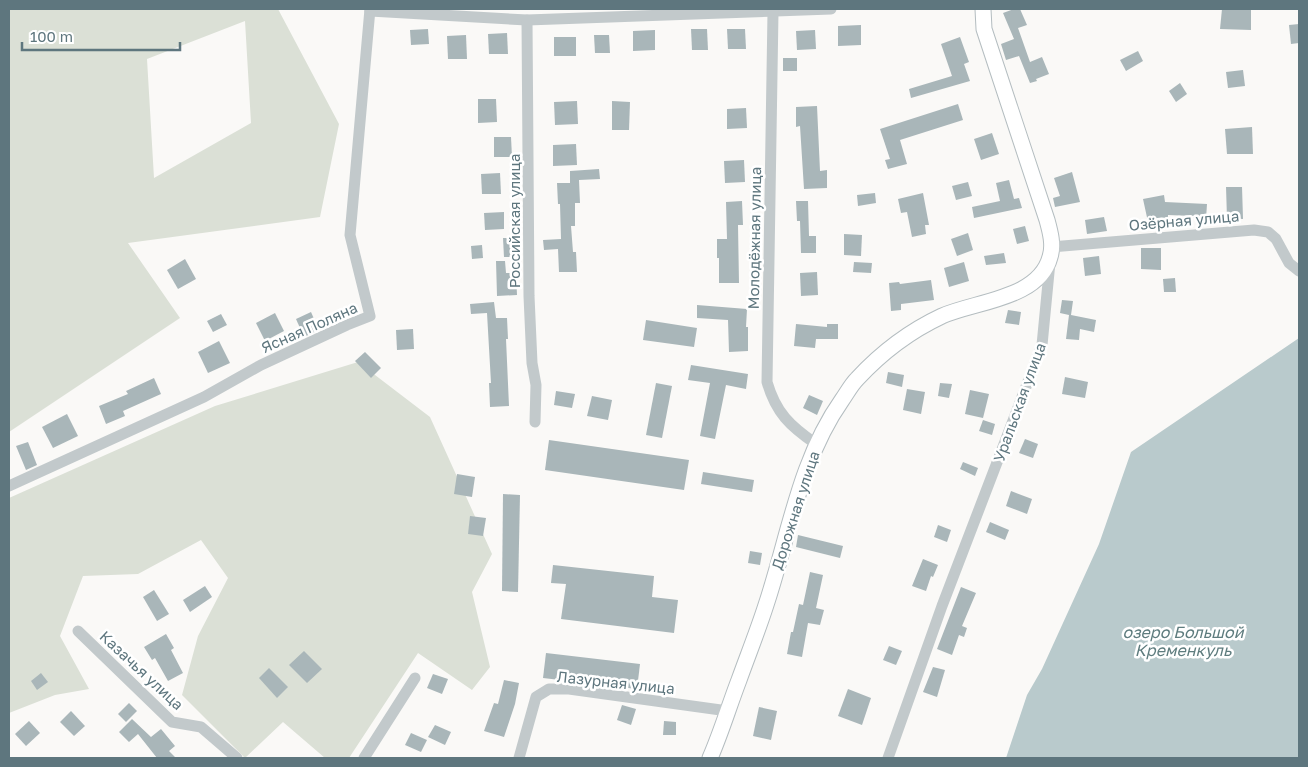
<svg xmlns="http://www.w3.org/2000/svg" width="1308" height="767" viewBox="0 0 1308 767" font-family="'Golos Text',sans-serif">
<style>
.green{fill:#dbe0d6;fill-rule:evenodd}
.water{fill:#b9cacc}
.building{fill:#a9b6b9}
.lines{fill:none;stroke-linecap:round;stroke-linejoin:round}
.secondary-casing{stroke:#b4bdc0;stroke-width:17}
.street{stroke:#c2c9cb;stroke-width:11}
.secondary{stroke:#fff;stroke-width:15}
.labels{text-anchor:middle;dominant-baseline:central;stroke-width:5;stroke-linejoin:round;paint-order:stroke}
.street-label{font-size:15px;fill:#5e767e;stroke:#fff}
.water-label{font-size:16px;font-style:italic;fill:#5e7c7e;stroke:#fff}
</style>
<rect width="100%" height="100%" fill="#faf9f7"/>
<!-- green -->
<g class="green">
<path d="M9 9H278L339 124 320 217 128 243 180 318 9 432ZM245 21 251 123 154 178 147 59Z"/>
<polygon points="358,362 430,417 492,554 472,592 490,667 472,690 418,653 349,758 325,758 283,722 245,758 182,695 198,636 228,578 201,540 138,574 83,576 60,636 89,689 55,695 9,713 9,498 215,406"/>
</g>
<!-- water -->
<polygon class="water" points="1299,338 1299,758 1006,758 1027,695 1042,669 1099,544 1131,452"/>
<!-- building -->
<g class="building">
<polygon points="1014,9 1020,9 1027,25 1018,28 1030,62 1042,57 1049,74 1036,79 1037,81 1030,83 1019,56 1006,60 1001,44 1014,39 1003,13"/>
<polygon points="1222,9 1251,9 1251,30 1220,29"/>
<polygon points="1299,24 1299,43 1291,44 1289,25"/>
<polygon points="861,25 861,45 838,46 838,26"/>
<polygon points="428,29 429,44 411,45 410,30"/>
<polygon points="691,29 707,29 708,50 692,50"/>
<polygon points="727,29 745,29 746,49 728,49"/>
<polygon points="655,30 655,50 633,51 633,31"/>
<polygon points="815,30 816,49 797,50 796,31"/>
<polygon points="507,33 508,54 489,54 488,34"/>
<polygon points="466,35 467,59 448,59 447,36"/>
<polygon points="594,35 609,35 610,53 595,53"/>
<rect x="554" y="37" width="22" height="19"/>
<polygon points="960,37 969,62 964,64 970,81 911,98 909,89 952,76 941,44"/>
<polygon points="1138,51 1143,61 1126,71 1120,60"/>
<rect x="783" y="58" width="14" height="13"/>
<polygon points="1243,70 1245,86 1228,88 1226,72"/>
<polygon points="1180,83 1187,94 1176,102 1169,91"/>
<polygon points="478,99 496,99 497,122 478,123"/>
<polygon points="577,101 578,124 555,125 554,102"/>
<polygon points="612,101 630,102 629,130 612,130"/>
<polygon points="958,104 963,120 900,140 907,164 888,169 885,160 890,159 880,129"/>
<polygon points="817,106 820,171 827,170 827,188 804,189 800,126 796,127 796,107"/>
<polygon points="746,108 747,128 727,129 727,109"/>
<polygon points="1252,127 1253,154 1227,154 1225,129"/>
<polygon points="992,133 999,154 981,160 974,139"/>
<polygon points="494,137 511,137 512,157 494,157"/>
<polygon points="576,144 577,165 553,166 553,145"/>
<polygon points="744,160 745,182 725,183 724,161"/>
<polygon points="599,169 600,179 579,180 580,203 575,203 575,226 571,226 573,252 576,252 577,272 559,272 558,249 544,250 543,240 561,239 560,204 558,204 557,183 570,183 570,171"/>
<polygon points="1072,172 1080,202 1055,207 1053,198 1060,196 1054,178"/>
<polygon points="500,173 501,194 482,194 481,174"/>
<polygon points="1009,180 1014,199 1019,198 1022,208 974,218 972,207 1000,201 996,183"/>
<polygon points="968,182 972,196 956,200 952,186"/>
<polygon points="1226,187 1242,187 1243,219 1227,218"/>
<polygon points="875,193 876,203 858,206 857,195"/>
<polygon points="923,193 929,225 925,225 926,234 912,237 907,212 901,213 898,199"/>
<polygon points="1164,195 1165,202 1207,204 1206,219 1193,218 1194,216 1168,215 1168,218 1148,222 1143,199"/>
<polygon points="742,201 743,225 738,225 739,283 719,283 719,258 717,258 717,239 727,239 726,202"/>
<polygon points="796,201 808,201 809,236 816,236 816,253 801,253 800,221 797,221"/>
<polygon points="504,212 504,229 485,230 484,213"/>
<polygon points="1104,217 1107,231 1087,234 1085,220"/>
<polygon points="1025,226 1029,241 1017,244 1013,229"/>
<polygon points="968,233 973,250 957,256 951,239"/>
<polygon points="844,234 862,235 861,256 844,255"/>
<polygon points="503,238 518,238 519,257 504,257"/>
<polygon points="482,245 483,258 472,259 471,246"/>
<polygon points="1141,248 1161,248 1161,270 1141,269"/>
<polygon points="1004,253 1006,263 986,265 984,256"/>
<polygon points="1099,256 1101,274 1085,276 1083,258"/>
<polygon points="185,259 196,279 178,289 167,270"/>
<polygon points="496,261 505,261 506,273 516,273 517,295 497,296"/>
<polygon points="854,262 872,263 871,273 853,272"/>
<polygon points="964,262 969,281 949,287 944,268"/>
<polygon points="817,272 818,295 801,296 800,273"/>
<polygon points="1175,278 1176,292 1164,292 1163,279"/>
<polygon points="931,280 934,300 901,304 901,310 891,311 889,283 899,282 900,284"/>
<polygon points="1062,300 1073,301 1071,315 1096,320 1094,332 1080,329 1079,340 1066,339 1069,315 1060,313"/>
<polygon points="494,302 496,318 507,318 508,339 506,339 509,406 490,407 489,383 491,383 487,313 471,314 470,304"/>
<polygon points="697,305 747,309 746,327 748,327 748,351 729,352 728,320 697,318"/>
<polygon points="1008,310 1021,312 1019,325 1005,323"/>
<polygon points="311,312 319,330 304,337 296,319"/>
<polygon points="275,313 284,331 265,341 256,323"/>
<polygon points="221,314 227,325 213,332 207,321"/>
<polygon points="646,320 697,328 694,347 643,340"/>
<polygon points="796,324 827,327 827,324 838,324 838,339 816,339 815,348 794,346"/>
<polygon points="413,329 414,349 397,350 396,330"/>
<polygon points="219,341 230,363 208,373 198,352"/>
<polygon points="365,352 381,368 371,378 355,361"/>
<polygon points="691,365 748,374 746,389 726,385 715,439 700,436 710,383 688,380"/>
<polygon points="888,372 904,375 902,387 886,383"/>
<polygon points="1065,377 1088,382 1085,398 1062,394"/>
<polygon points="154,378 161,394 123,411 125,416 106,424 99,406 128,394 126,391"/>
<polygon points="656,383 672,386 662,438 646,435"/>
<polygon points="940,383 952,384 949,398 938,396"/>
<polygon points="907,389 925,392 921,414 903,410"/>
<polygon points="970,390 989,394 983,418 965,414"/>
<polygon points="556,391 575,394 572,408 554,405"/>
<polygon points="809,395 823,401 817,415 803,408"/>
<polygon points="592,396 612,400 608,420 587,416"/>
<polygon points="67,414 78,436 53,448 42,427"/>
<polygon points="983,420 995,424 992,435 979,431"/>
<polygon points="1025,439 1038,444 1033,458 1019,453"/>
<polygon points="549,440 689,460 684,490 545,470"/>
<polygon points="28,442 37,465 26,470 16,446"/>
<polygon points="963,462 978,468 975,476 960,469"/>
<polygon points="703,472 754,480 752,492 701,484"/>
<polygon points="457,474 475,477 472,497 454,494"/>
<polygon points="1011,491 1032,499 1027,514 1006,506"/>
<polygon points="503,494 520,495 518,592 502,591"/>
<polygon points="470,516 486,518 483,536 468,534"/>
<polygon points="990,522 1009,530 1005,540 986,532"/>
<polygon points="938,525 951,530 947,542 934,537"/>
<polygon points="798,535 843,546 840,558 796,547"/>
<polygon points="750,551 762,553 760,565 748,563"/>
<polygon points="923,559 938,565 933,577 931,576 926,591 912,586"/>
<polygon points="553,565 654,576 652,597 678,600 674,633 561,619 566,584 551,583"/>
<polygon points="810,572 823,575 816,608 824,610 820,625 808,623 802,657 787,654 791,632 793,632 799,604 803,605"/>
<polygon points="205,586 212,597 190,612 183,600"/>
<polygon points="961,587 976,593 962,626 967,628 964,637 959,635 952,655 937,649"/>
<polygon points="154,590 169,614 157,621 143,597"/>
<polygon points="166,634 174,648 171,650 183,673 168,681 155,658 152,660 144,647"/>
<polygon points="889,646 902,651 896,665 883,660"/>
<polygon points="304,651 322,669 307,683 289,665"/>
<polygon points="546,653 640,664 637,689 543,678"/>
<polygon points="933,667 945,670 937,697 923,692"/>
<polygon points="269,668 288,687 277,698 259,678"/>
<polygon points="41,673 48,682 37,690 31,681"/>
<polygon points="433,674 448,679 442,694 427,688"/>
<polygon points="504,680 519,683 515,704 504,737 484,731 494,703 498,704"/>
<polygon points="848,689 871,698 862,725 838,716"/>
<polygon points="129,703 137,711 126,722 118,714"/>
<polygon points="622,705 636,709 631,725 617,720"/>
<polygon points="759,707 777,711 771,740 753,736"/>
<polygon points="71,711 85,726 74,736 60,722"/>
<polygon points="132,719 151,737 161,729 175,746 169,751 176,758 157,758 138,734 129,742 119,732"/>
<polygon points="29,721 40,733 26,746 15,734"/>
<polygon points="664,721 676,722 676,735 663,735"/>
<polygon points="435,725 451,732 445,745 428,737"/>
<polygon points="411,733 427,740 421,752 405,745"/>
</g>
<g class="lines">
<defs>
<path id="secondary" d="M710 758C721 733 729 706 739 680 748 655 758 630 766 605 789 536 799 461 842 400 847 393 851 385 857 379 881 353 910 331 942 316 976 301 1039 299 1050 257 1054 245 1050 231 1047 220L984 29 983 9"/>
</defs>
<!-- secondary casing -->
<use href="#secondary" class="secondary-casing"/>
<!-- street -->
<g class="street">
<polyline points="370,11 527,20 831,9"/>
<path d="M773 12 767 382C776 413 790 426 816 444"/>
<polyline points="527,20 529,296 532,363 536,385 535,422"/>
<polyline points="1051,247 1254,230 1268,232 1276,239 1289,263 1299,271"/>
<polyline points="9,486 204,397 261,365 347,325 370,316 350,235 370,9"/>
<polyline points="78,631 172,722 201,727 237,758"/>
<polyline points="364,758 415,678"/>
<polyline points="519,758 536,697 549,689 569,689 728,711"/>
<polyline points="888,758 942,606 1042,345 1050,262"/>
</g>
<!-- secondary -->
<use href="#secondary" class="secondary"/>
</g>
<g class="labels">
<!-- street labels -->
<g class="street-label">
<text transform="translate(1184 220) rotate(-5)">Озёрная улица</text>
<text transform="translate(514 221) rotate(-90)">Российская улица</text>
<text transform="translate(754 238) rotate(-89)">Молодёжная улица</text>
<text transform="translate(309 327) rotate(-24)">Ясная Поляна</text>
<text transform="translate(1019 402) rotate(-70)">Уральская улица</text>
<text transform="translate(795 510) rotate(-72)">Дорожная улица</text>
<text transform="translate(142 670) rotate(43)">Казачья улица</text>
<text transform="translate(616 682) rotate(6)">Лазурная улица</text>
</g>
<!-- water labels -->
<g class="water-label">
<text x="1183" y="632">озеро Большой<tspan x="1183" dy="18">Кременкуль</tspan></text>
</g>
</g>
<!-- border -->
<rect width="1308" height="767" fill="none" stroke="#5e767e" stroke-width="20"/>
<!-- scale -->
<path d="M22 42v8h158v-8" fill="none" stroke="#5e767e" stroke-width="2.5"/>
<text x="30" y="42" font-size="15" fill="#5e767e" stroke="#ffffff" stroke-width="4" paint-order="stroke">100 m</text>
</svg>
